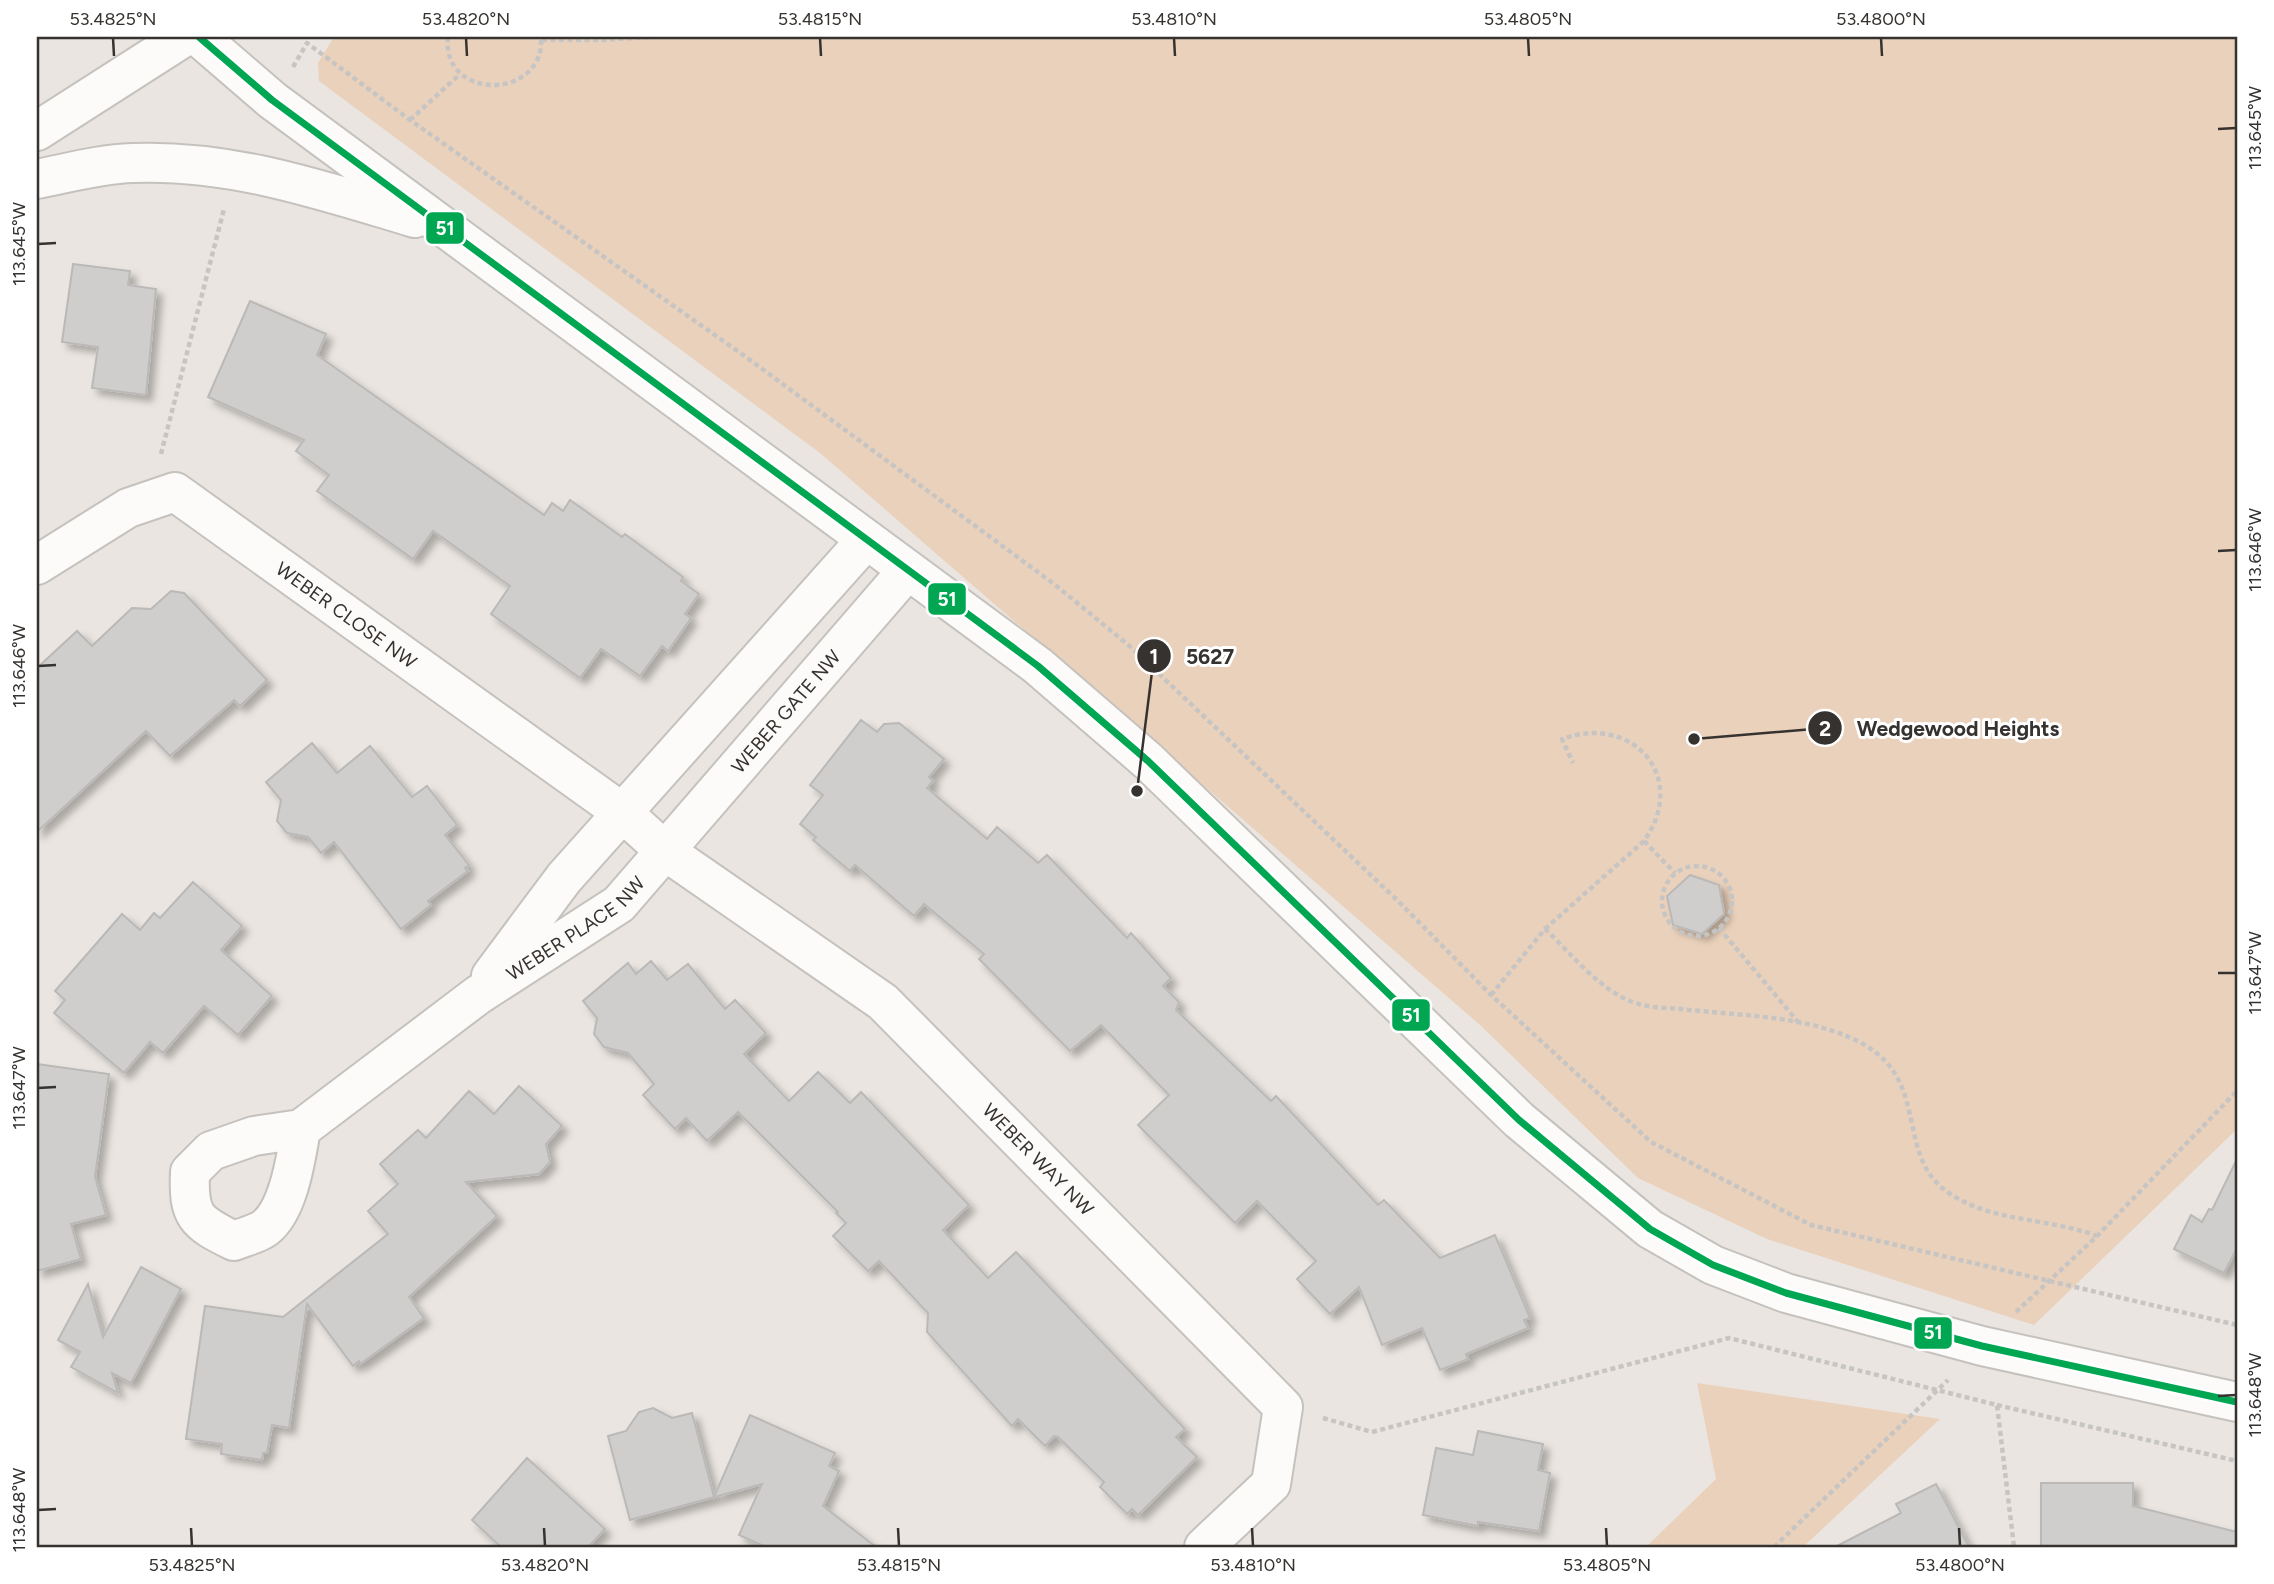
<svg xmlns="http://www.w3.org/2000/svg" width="2274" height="1584" viewBox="0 0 2274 1584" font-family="Figtree,sans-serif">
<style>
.green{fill:#ead1bb}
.building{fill:#cfcecc;stroke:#bab9b8;stroke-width:2;filter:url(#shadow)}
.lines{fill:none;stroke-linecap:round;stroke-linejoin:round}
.minor-casing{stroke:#c5c2be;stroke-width:42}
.path{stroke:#c7c5c3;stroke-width:4.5;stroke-dasharray:5 3.5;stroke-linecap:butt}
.minor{stroke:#fcfbfa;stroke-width:38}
.bus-1-casing{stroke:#fff;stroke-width:12}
.bus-1{stroke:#00a651;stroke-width:7}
.ticks{fill:none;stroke:#36322f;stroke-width:2.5}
.labels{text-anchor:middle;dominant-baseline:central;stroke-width:6;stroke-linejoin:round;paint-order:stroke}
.street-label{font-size:19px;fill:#36322f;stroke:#fff}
.leader{fill:none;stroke:#36322f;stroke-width:2.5}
.callout-dot{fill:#36322f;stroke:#fff;stroke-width:2.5}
.mark-label{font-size:21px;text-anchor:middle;font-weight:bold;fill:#fff}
.callout-label{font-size:21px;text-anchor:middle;font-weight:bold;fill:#36322f;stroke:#fff;stroke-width:6;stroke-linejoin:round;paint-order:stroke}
.line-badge{stroke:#fff;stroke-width:2.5}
.badge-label{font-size:19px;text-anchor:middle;font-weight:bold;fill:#fff}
.neatline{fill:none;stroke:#36322f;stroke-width:2.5}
.ticks-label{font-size:18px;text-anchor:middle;fill:#36322f}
</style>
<defs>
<filter id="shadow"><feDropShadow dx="6" dy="6" stdDeviation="3.5" flood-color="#0004"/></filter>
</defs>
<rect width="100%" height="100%" fill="#eae5e0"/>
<!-- green -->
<g class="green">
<polygon points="334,37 2237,37 2237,1129 2034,1325 1767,1239 1638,1178 1480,1025 820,453 319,81 318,63"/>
<polygon points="1697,1383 1940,1419 1803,1547 1646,1547 1716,1479"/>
</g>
<!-- building -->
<g class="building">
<polygon points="73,264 130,271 128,285 156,289 146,395 92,388 98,347 62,342"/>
<polygon points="250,301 326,334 317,355 544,515 552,503 563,511 570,500 622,537 625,534 683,577 681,581 699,594 685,614 691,618 668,651 662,646 640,676 601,649 580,678 491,614 510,586 433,531 413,559 317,491 329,475 296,451 304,440 208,397"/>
<polygon points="171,591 184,593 267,680 240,706 234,700 170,756 146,731 37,832 37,668 77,631 92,646 132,608 151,609"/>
<polygon points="861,720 877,732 884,724 899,723 944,759 929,777 933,781 927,788 987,839 997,827 1038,863 1047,855 1127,938 1131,933 1171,978 1163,986 1179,1002 1176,1010 1271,1101 1276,1096 1378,1205 1384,1200 1440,1258 1495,1235 1530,1318 1524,1320 1528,1328 1466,1354 1468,1359 1440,1370 1422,1328 1382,1345 1359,1287 1330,1314 1297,1279 1316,1261 1257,1201 1235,1223 1138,1125 1169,1095 1101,1025 1070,1051 979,959 984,954 924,904 914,916 855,865 850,871 813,840 816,837 800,824 823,795 810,785"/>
<polygon points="312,743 337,773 370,746 412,797 427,786 457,825 445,835 469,865 465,868 468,871 428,901 431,905 401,929 334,842 321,853 308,837 287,833 277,821 281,800 266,782"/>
<polygon points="1690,875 1719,885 1724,914 1702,934 1673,925 1667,896"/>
<polygon points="193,882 242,926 221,950 272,996 238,1035 204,1006 163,1053 150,1042 124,1073 54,1013 65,1000 55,991 122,914 140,930 154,913 160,918"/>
<polygon points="651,961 667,980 688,964 725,1009 735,1000 766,1033 744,1054 789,1101 818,1072 850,1103 861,1092 969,1205 943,1230 988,1278 1016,1252 1185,1429 1176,1437 1197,1457 1138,1515 1132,1509 1127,1514 1100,1487 1104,1482 1058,1437 1054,1436 1045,1446 1018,1419 1012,1426 927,1332 928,1313 879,1261 868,1271 833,1236 846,1223 836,1213 838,1212 738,1112 707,1141 686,1118 675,1129 643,1095 654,1084 628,1053 604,1047 594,1034 597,1018 583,1001 628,963 636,974"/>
<polygon points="37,1064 109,1074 95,1177 106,1215 71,1224 81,1259 37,1271"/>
<polygon points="519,1086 562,1126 546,1144 550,1162 539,1174 466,1182 497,1216 409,1297 424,1318 360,1364 359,1361 353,1366 307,1304 289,1428 272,1425 267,1453 263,1453 262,1460 221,1454 222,1444 186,1439 205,1306 283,1317 388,1234 368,1211 398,1184 380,1164 418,1130 426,1138 469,1091 494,1114"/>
<polygon points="2237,1159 2237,1248 2224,1273 2174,1249 2191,1215 2202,1222 2209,1209 2212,1210"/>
<polygon points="141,1267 181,1289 131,1383 112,1373 118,1393 71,1367 80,1352 58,1340 88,1284 103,1337"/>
<polygon points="653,1408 672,1418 692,1413 714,1497 750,1415 835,1453 829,1466 839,1471 823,1506 876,1547 766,1547 739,1535 762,1484 630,1520 608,1436 626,1431 639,1412"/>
<polygon points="1478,1431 1543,1444 1538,1470 1550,1473 1539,1531 1478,1522 1478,1526 1423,1515 1436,1448 1473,1455"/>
<polygon points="527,1458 605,1529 588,1547 501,1547 472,1520"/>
<polygon points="2041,1483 2133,1483 2133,1506 2237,1532 2237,1547 2041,1547"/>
<polygon points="1936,1484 1969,1547 1835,1547 1901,1513 1896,1504"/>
</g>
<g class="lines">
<defs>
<g id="minor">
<polyline points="199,37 272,100 1038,666 1148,761 1519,1120 1650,1229 1713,1265 1786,1293 1982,1346 2237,1402"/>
<polyline points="37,131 184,37"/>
<path d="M37 179C68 173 100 164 132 163 231 159 321 190 415 218"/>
<path id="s1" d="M37 565 128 508 175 492 623 813 665 851 883 1002 1283 1407 1271 1484 1204 1547"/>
<polyline points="491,976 564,878 866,540"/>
<path id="s2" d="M301 1129C296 1157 289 1210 265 1228 257 1234 243 1237 234 1241 195 1222 188 1216 190 1172L211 1151 254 1136 301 1129 478 995 619 904 907 571"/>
</g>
</defs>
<!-- minor casing -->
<use href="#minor" class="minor-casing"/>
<!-- path -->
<g class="path">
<path d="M448 37C441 102 546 100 541 37"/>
<polyline points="542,40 604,40 652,37"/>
<polyline points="293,67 307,43 410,120 746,357 1054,584 1132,648 1398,901 1491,995 1651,1142 1811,1225 2237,1325"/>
<polyline points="410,120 460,74"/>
<polyline points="161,454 224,209"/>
<polyline points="1644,841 1675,873"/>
<circle cx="1697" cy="901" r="35"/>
<polyline points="1719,928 1799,1023"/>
<path d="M1545 929 1644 841C1689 778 1634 713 1562 739L1573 763"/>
<path d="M1491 995 1545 929C1572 954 1602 994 1639 1004 1652 1008 1668 1008 1681 1009 1740 1016 1811 1015 1863 1044 1930 1081 1895 1153 1946 1191 1990 1223 2047 1217 2097 1236"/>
<polyline points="2016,1312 2097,1236 2237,1091"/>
<polyline points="1997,1405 2237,1461"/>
<polyline points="1323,1418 1372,1432 1729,1338 1997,1405 2014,1547"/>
<polyline points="1774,1547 1948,1380"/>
</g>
<!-- minor -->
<use href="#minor" class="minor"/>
<defs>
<polyline id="bus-1" points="199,37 272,100 1038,666 1148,761 1519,1120 1650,1229 1713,1265 1786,1293 1982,1346 2237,1402"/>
</defs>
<!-- bus-1 casing -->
<use href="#bus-1" class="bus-1-casing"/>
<!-- bus-1 -->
<use href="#bus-1" class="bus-1"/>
</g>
<!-- ticks -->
<path class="ticks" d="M113 38 114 56M466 38 467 56M820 38 821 56M1174 38 1175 56M1528 38 1529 56M1881 38 1882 56M2218 129 2236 128M38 244 56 243M2218 551 2236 550M38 666 56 665M2218 973H2236M38 1088 56 1087M2218 1396 2236 1395M38 1510 56 1509M191 1528 192 1546M544 1528 545 1546M898 1528 899 1546M1252 1528 1253 1546M1606 1528 1607 1546M1959 1528 1960 1546"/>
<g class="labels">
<!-- street labels -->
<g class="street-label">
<text stroke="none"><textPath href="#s1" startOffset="368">WEBER CLOSE NW</textPath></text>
<text stroke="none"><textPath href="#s2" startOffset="999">WEBER GATE NW</textPath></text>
<text stroke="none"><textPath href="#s2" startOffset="695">WEBER PLACE NW</textPath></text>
<text stroke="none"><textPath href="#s1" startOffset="1251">WEBER WAY NW</textPath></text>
</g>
</g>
<!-- callouts -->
<path class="leader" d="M1137 791L1154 656M1694 739L1825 728"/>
<g class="callout-dot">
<circle cx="1137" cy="791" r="7"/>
<circle cx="1694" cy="739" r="7"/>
<circle cx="1154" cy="656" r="18"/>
<circle cx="1825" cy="728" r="18"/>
</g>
<g class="mark-label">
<text x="1154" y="664">1</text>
<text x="1825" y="736">2</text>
</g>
<g class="callout-label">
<text x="1210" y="664">5627</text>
<text x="1958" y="736">Wedgewood Heights</text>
</g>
<g class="line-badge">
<rect x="425" y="211" width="40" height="34" rx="7" fill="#00a651"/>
<rect x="927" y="582" width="40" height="34" rx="7" fill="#00a651"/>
<rect x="1391" y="998" width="40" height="34" rx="7" fill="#00a651"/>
<rect x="1913" y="1316" width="40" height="34" rx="7" fill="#00a651"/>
</g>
<g class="badge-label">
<text x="445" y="235">51</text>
<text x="947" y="606">51</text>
<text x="1411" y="1022">51</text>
<text x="1933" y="1339">51</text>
</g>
<!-- border -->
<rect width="2274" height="1584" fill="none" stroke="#ffffff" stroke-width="77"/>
<rect x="38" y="38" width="2198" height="1508" class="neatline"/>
<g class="ticks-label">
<text x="113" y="25">53.4825°N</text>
<text x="466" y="25">53.4820°N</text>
<text x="820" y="25">53.4815°N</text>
<text x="1174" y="25">53.4810°N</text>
<text x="1528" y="25">53.4805°N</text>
<text x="1881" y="25">53.4800°N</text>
<text transform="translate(2255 128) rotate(-90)" y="6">113.645°W</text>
<text transform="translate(19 244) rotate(-90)" y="6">113.645°W</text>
<text transform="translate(2255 550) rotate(-90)" y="6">113.646°W</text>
<text transform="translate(19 666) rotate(-90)" y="6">113.646°W</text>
<text transform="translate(2255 973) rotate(-90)" y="6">113.647°W</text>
<text transform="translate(19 1088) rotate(-90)" y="6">113.647°W</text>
<text transform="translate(2255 1395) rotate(-90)" y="6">113.648°W</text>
<text transform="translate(19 1510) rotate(-90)" y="6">113.648°W</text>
<text x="192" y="1571">53.4825°N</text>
<text x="545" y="1571">53.4820°N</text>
<text x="899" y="1571">53.4815°N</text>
<text x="1253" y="1571">53.4810°N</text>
<text x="1607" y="1571">53.4805°N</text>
<text x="1960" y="1571">53.4800°N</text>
</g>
</svg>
